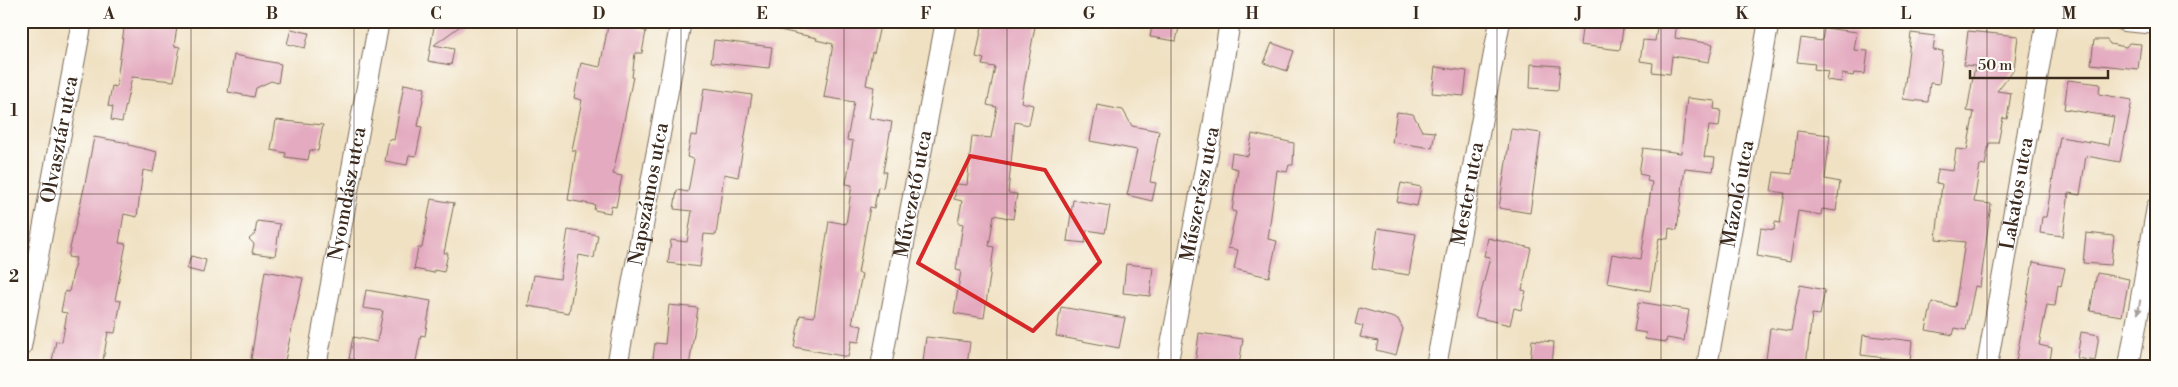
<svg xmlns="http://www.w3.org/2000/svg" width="2178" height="387" viewBox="0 0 2178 387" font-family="'Libre Bodoni',serif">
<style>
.building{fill:#e4abc0}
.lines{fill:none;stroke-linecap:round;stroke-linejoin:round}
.minor-casing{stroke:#7a6a58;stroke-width:22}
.minor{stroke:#fff;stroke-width:20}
.oneway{fill:#a79f9a}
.marked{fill:none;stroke:#d62828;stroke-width:4;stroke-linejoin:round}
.grid{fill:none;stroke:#3b2a1e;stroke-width:1;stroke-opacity:0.55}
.labels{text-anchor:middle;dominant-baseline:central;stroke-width:4.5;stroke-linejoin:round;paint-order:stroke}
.street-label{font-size:20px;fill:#3b2a1e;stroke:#fdfcf7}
.neatline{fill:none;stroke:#3b2a1e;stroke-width:2}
.grid-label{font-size:16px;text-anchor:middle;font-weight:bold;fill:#3b2a1e}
</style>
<rect width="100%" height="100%" fill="#fdfcf7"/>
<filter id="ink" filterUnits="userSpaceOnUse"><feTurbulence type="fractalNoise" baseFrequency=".02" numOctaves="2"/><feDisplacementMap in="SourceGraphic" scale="10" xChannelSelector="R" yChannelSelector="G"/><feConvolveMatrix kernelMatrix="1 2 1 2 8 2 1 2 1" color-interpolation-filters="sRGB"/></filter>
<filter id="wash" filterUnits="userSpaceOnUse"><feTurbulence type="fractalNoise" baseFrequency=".0096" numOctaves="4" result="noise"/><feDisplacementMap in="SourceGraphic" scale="20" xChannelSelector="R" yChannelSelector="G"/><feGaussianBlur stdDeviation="1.12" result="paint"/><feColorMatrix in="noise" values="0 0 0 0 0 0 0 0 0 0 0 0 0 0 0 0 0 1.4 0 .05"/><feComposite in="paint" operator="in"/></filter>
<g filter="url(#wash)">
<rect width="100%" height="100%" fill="#f0e1c3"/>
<g id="blocks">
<!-- building -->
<g class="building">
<polygon points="125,21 178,21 174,46 180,47 174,81 132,77 122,122 111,120 113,107 108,106 112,86 116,87"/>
<polygon points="435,21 467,21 434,45 454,49 451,65 428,61"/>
<polygon points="609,21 639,21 637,29 646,31 642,53 635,53 632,77 633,77 613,174 622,176 616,207 611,206 610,213 594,210 595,205 568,200 576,151 572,150 582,100 574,98 581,63 600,67"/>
<polygon points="771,21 881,21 874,53 872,52 866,85 874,87 869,118 892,122 883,172 886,172 883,188 878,187 874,208 870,207 858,273 862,274 852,324 862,326 859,342 851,341 848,357 794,347 800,315 814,317 829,221 846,224 852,185 846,184 853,141 847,140 854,102 824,97 833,44 816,40 817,38 770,28"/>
<polygon points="983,21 1036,21 1021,102 1033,105 1029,125 1015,122 1008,193 1017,194 1013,219 994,215 989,246 994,247 984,318 954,313 961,271 956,270 963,224 958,223 962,201 954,199 957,184 967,185 972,136 991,138 997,107 987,105 995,67 982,65 984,59 976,57"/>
<polygon points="1153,21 1180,23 1176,41 1150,37"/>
<polygon points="1583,21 1624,21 1620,50 1580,45"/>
<polygon points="1658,21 1677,21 1675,38 1713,44 1709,62 1672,56 1670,74 1652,72 1653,63 1640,61 1643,40 1655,41"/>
<polygon points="1824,28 1857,32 1854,50 1868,51 1865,74 1854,73 1853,76 1842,74 1841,82 1826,80 1828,71 1814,69 1815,64 1797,62 1801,38 1822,41"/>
<polygon points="291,29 309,33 305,48 287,44"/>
<polygon points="1968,31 2018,36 2014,69 1997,91 2011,93 2007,119 2003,118 1998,143 1989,143 1985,166 1980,165 1974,202 1991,204 1980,287 1975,286 1966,330 1955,328 1953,335 1926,330 1932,302 1955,307 1965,242 1936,239 1942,184 1936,183 1938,169 1953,171 1956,149 1967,150 1974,112 1967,111 1975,66 1964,65"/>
<polygon points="1911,33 1935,36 1933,50 1943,51 1939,84 1930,83 1928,102 1903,99"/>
<polygon points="714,40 772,47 769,68 711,62"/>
<polygon points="2094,40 2107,40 2110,44 2126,47 2129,43 2141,44 2138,69 2091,64"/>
<polygon points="1272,43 1294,51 1287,71 1264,63"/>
<polygon points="234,55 281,64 278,83 271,81 256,88 254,97 228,92"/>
<polygon points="1531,64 1560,66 1558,90 1530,88"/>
<polygon points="1435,67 1467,71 1464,96 1432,93"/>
<polygon points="2068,80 2100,84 2099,94 2132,100 2120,162 2086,156 2080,195 2069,193 2063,236 2040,233 2042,217 2046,217 2060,137 2109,145 2114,117 2064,109"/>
<polygon points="404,84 425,88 418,126 422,127 416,156 409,155 407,165 385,161 389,139 394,140"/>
<polygon points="704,88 752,95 738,177 724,174 716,235 704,234 700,267 668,263 671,240 687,242 692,211 674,209 677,190 688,192 694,159 687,157 691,135 697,136"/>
<polygon points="1687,98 1715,101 1714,109 1721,110 1719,127 1709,126 1704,157 1715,158 1713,171 1685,168 1677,230 1669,228 1668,239 1659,238 1650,291 1607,283 1612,254 1641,259 1652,182 1647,181 1648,176 1639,174 1643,148 1681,153"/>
<polygon points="1097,105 1123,110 1132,126 1159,131 1150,182 1156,183 1152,201 1127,195 1137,150 1090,141"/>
<polygon points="1397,112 1413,114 1422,131 1435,132 1432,148 1392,142"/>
<polygon points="276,120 323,125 318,151 310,150 308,160 285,157 286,153 271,150"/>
<polygon points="1511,129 1541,133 1530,213 1499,208"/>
<polygon points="1797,131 1830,135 1825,179 1840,182 1836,211 1822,209 1821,215 1798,211 1790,262 1757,256 1761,228 1774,230 1775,222 1780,223 1785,193 1771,191 1774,172 1792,174"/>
<polygon points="1252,134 1294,143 1293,165 1289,165 1287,172 1277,170 1268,239 1277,241 1269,277 1234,269 1238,250 1228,248 1236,212 1232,211 1238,169 1230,167 1232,153 1248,156"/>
<polygon points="94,137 129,143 129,145 157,152 153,172 143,170 137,217 124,214 119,243 126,244 115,300 121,301 115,333 108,332 102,366 51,366 56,341 62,342 67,313 61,312 65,291 69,292 76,258 68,257 85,184"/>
<polygon points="1401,183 1421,187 1417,206 1397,202"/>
<polygon points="431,199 454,203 444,253 448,253 444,272 434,270 434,273 414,269 418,248 422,248"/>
<polygon points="1073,200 1110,206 1105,233 1087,230 1085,243 1067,241"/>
<polygon points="257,221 280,224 275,256 252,253 254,244 249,239 255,234"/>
<polygon points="1378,228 1416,234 1409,275 1372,269"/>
<polygon points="568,230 598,235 594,258 579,255 569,313 528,306 534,275 560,279"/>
<polygon points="2086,233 2114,236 2111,265 2083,263"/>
<polygon points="1488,238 1531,248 1522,290 1526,291 1521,310 1514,308 1510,325 1475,317 1490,257 1484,256"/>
<polygon points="191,256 206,260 203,273 187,269"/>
<polygon points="2033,262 2065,268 2061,286 2058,285 2055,306 2047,305 2039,345 2052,348 2049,366 2016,362"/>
<polygon points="1126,264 1153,267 1150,296 1123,293"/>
<polygon points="265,271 303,278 284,365 251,359"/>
<polygon points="2097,273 2129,279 2122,316 2090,311"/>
<polygon points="1800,285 1825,290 1820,315 1812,314 1806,365 1766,360 1770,328 1791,331"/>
<polygon points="366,290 431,301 425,336 421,335 415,366 354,366 355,360 349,359 353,337 377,342 383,311 363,308"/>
<polygon points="1639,302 1689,310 1684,341 1667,338 1666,342 1645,339 1646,333 1634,331"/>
<polygon points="669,305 698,308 689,366 652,366 655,343 665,344"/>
<polygon points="1061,307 1125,318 1119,348 1056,336"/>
<polygon points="1359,308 1398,319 1403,329 1396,355 1376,350 1378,341 1360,337 1363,326 1355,324"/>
<polygon points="2081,332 2099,335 2095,361 2077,358"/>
<polygon points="1199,333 1243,339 1239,366 1195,366"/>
<polygon points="1863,335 1912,341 1910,361 1861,355"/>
<polygon points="926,337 970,342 967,366 936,366 936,364 923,362"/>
<polygon points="1532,340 1554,342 1552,365 1530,363"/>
</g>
</g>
</g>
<g filter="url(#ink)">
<use href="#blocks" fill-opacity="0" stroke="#7a6a58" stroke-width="1"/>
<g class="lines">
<defs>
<g id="minor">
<polyline points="2124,21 2157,24"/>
<path id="s1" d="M21 347 82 21"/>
<path id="s2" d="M316 366 379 21"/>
<path id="s3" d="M617 366 681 21"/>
<path id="s4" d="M881 366 946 21"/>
<path id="s5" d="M1167 366 1213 127 1230 21"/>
<path id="s6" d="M1436 366 1500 21"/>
<path id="s7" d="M1707 366 1769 21"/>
<path id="s8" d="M1987 366 2047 21"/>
<polyline points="2129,366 2157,207"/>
</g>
</defs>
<!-- minor casing -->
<use href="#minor" class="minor-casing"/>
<!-- minor -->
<use href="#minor" class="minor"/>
</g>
<!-- one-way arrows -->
<defs><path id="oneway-solid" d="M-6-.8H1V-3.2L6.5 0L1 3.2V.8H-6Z" transform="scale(1.25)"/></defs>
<use class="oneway" href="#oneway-solid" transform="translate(2139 307) rotate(100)"/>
</g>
<!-- marked area -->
<path class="marked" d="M970 156 1045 170 1100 262 1033 331 918 263Z"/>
<!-- grid -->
<path class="grid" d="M191 21V366M354 21V366M517 21V366M681 21V366M844 21V366M1007 21V366M1171 21V366M1334 21V366M1497 21V366M1661 21V366M1824 21V366M1987 21V366M21 194H2157"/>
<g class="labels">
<!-- street labels -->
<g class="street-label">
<text stroke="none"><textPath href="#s1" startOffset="211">Olvasztár utca</textPath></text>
<text stroke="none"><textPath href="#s2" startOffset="175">Nyomdász utca</textPath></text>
<text stroke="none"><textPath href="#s3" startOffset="175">Napszámos utca</textPath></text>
<text stroke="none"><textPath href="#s4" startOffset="175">Művezető utca</textPath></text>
<text stroke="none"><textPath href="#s5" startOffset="175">Műszerész utca</textPath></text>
<text stroke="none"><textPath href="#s6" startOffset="175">Mester utca</textPath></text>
<text stroke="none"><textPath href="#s7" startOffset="175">Mázoló utca</textPath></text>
<text stroke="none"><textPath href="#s8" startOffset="175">Lakatos utca</textPath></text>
</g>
</g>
<!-- margin -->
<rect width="2178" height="387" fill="none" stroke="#fdfcf7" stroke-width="55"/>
<!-- scale -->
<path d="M1970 70v8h138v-8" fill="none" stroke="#3b2a1e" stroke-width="2.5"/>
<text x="1978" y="70" font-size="15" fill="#3b2a1e" stroke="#fdfcf7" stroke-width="4" paint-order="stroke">50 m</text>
<rect x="28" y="28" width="2122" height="332" class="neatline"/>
<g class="grid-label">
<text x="109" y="19">A</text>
<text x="272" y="19">B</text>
<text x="436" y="19">C</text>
<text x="599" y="19">D</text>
<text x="762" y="19">E</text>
<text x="926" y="19">F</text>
<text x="1089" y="19">G</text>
<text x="1252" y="19">H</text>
<text x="1416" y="19">I</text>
<text x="1579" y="19">J</text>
<text x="1742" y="19">K</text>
<text x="1906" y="19">L</text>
<text x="2069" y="19">M</text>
<text x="14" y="116">1</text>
<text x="14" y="282">2</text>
</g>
</svg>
